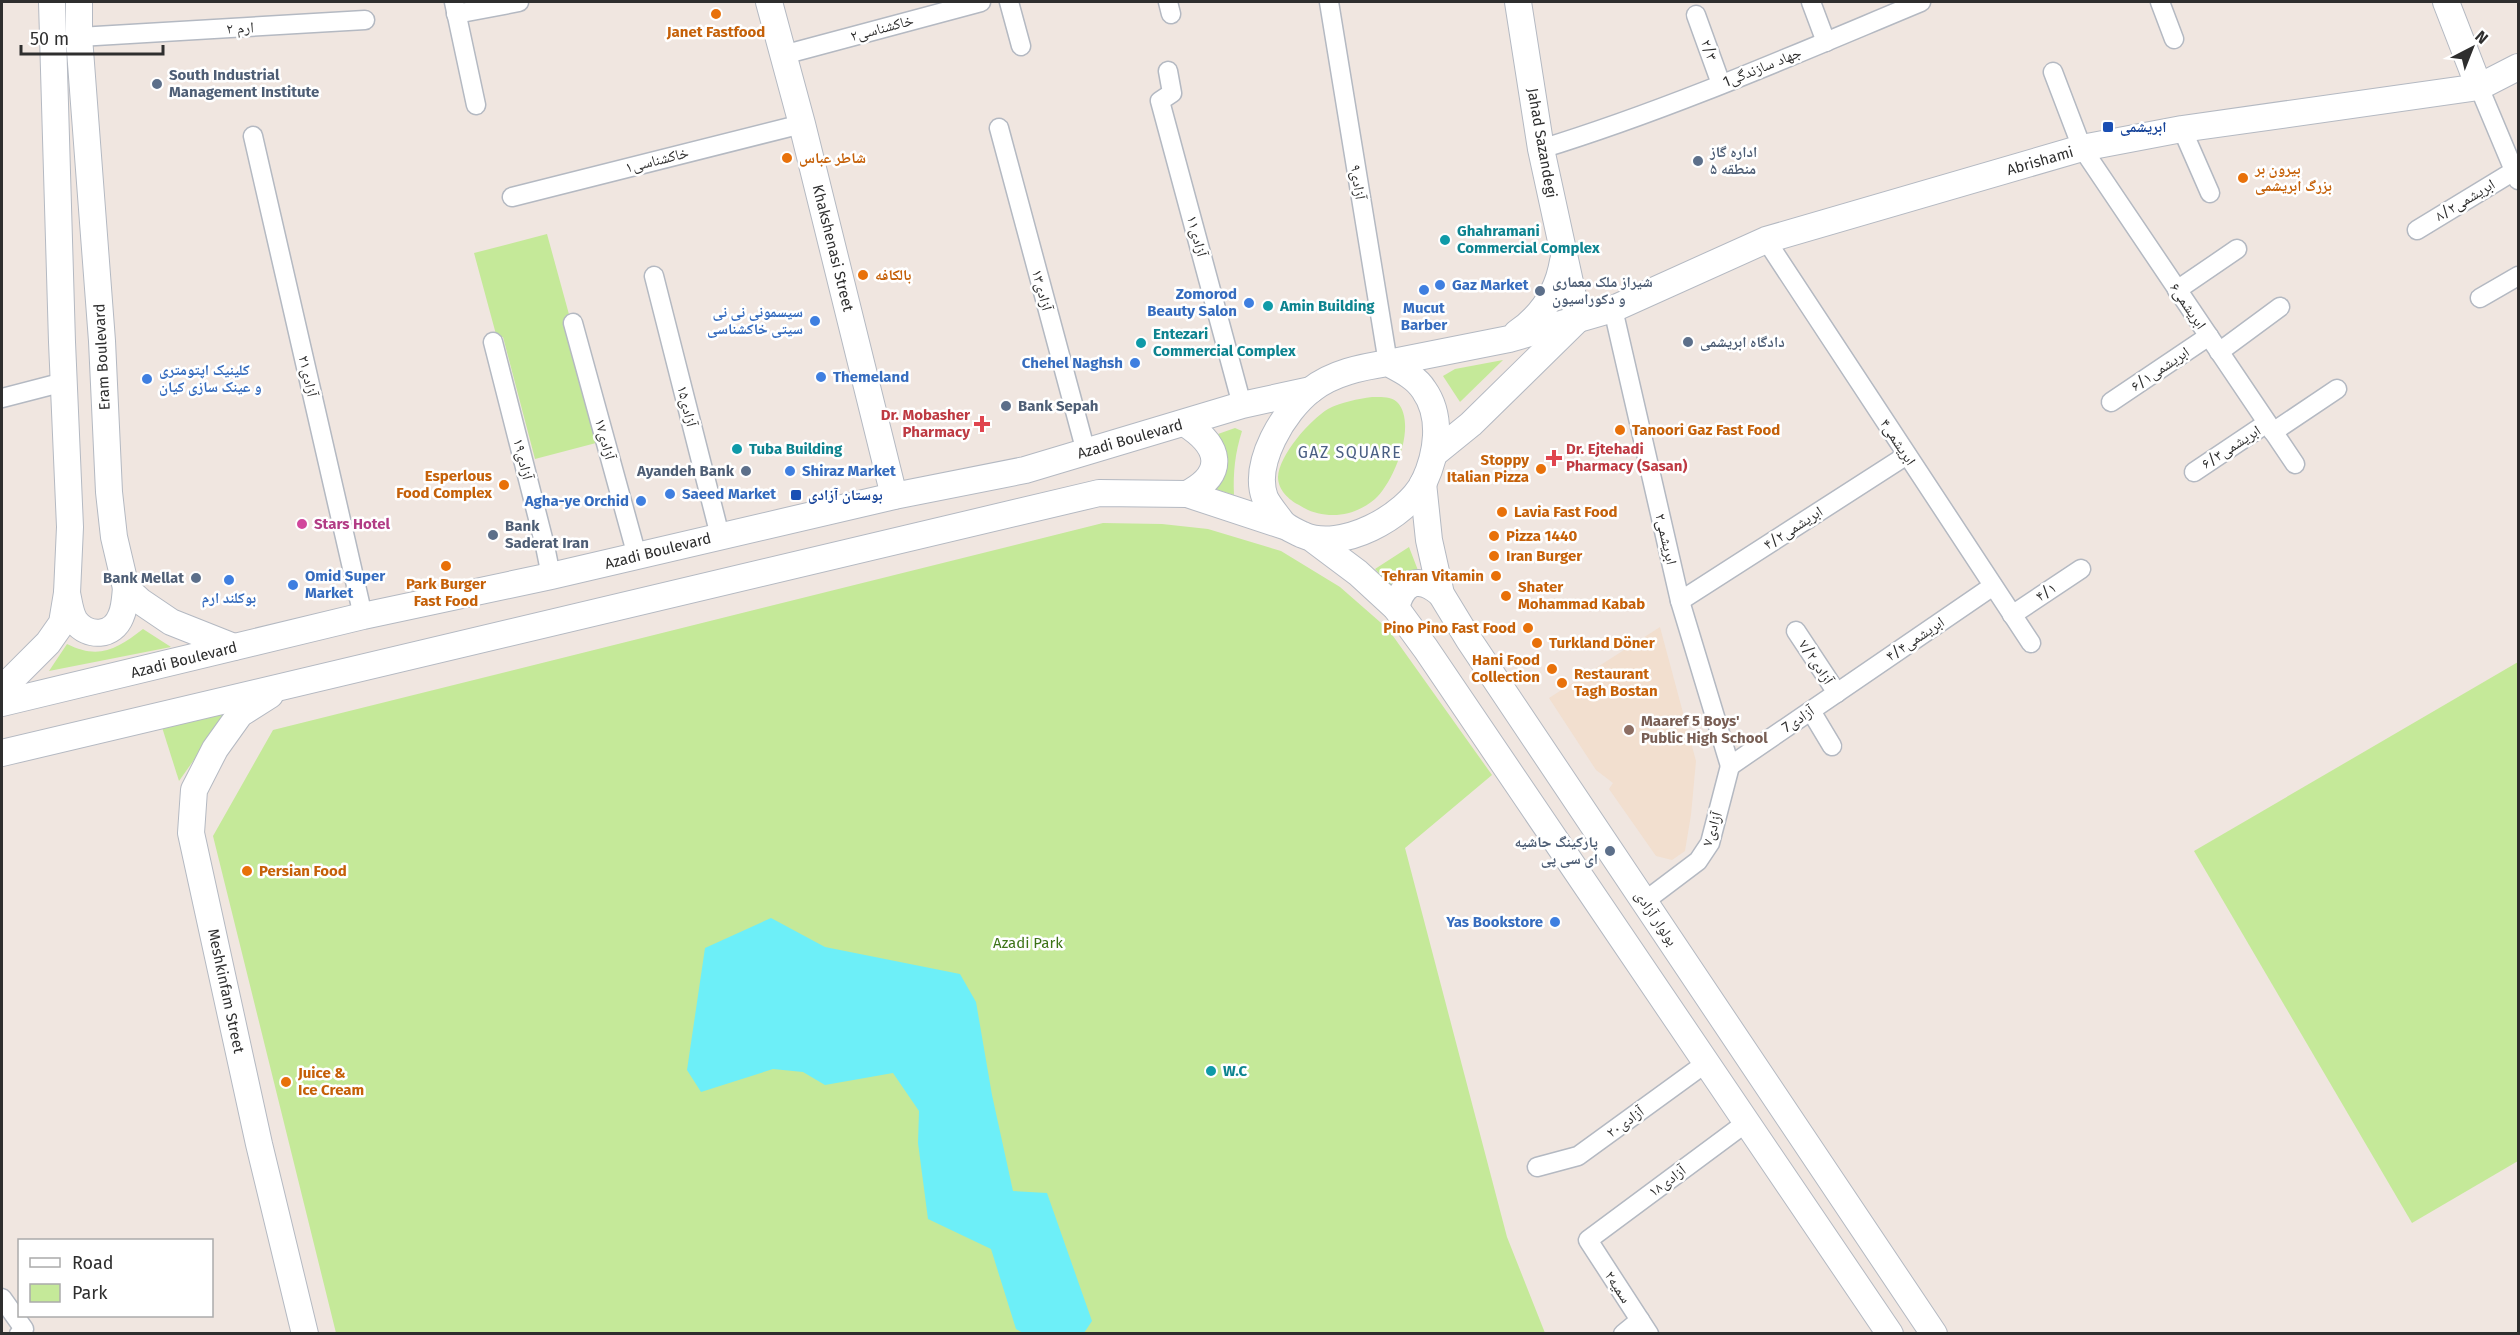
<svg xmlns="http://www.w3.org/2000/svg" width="2520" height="1335" viewBox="0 0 2520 1335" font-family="'Fira Sans','Noto Naskh Arabic',sans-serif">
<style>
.education{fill:#f2dfcf}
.green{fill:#c5e999}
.water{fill:#6deff8}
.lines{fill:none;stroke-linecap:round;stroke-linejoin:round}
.street-casing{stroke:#b4b9c2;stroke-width:21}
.secondary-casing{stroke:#b4b9c2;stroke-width:28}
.street{stroke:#fff;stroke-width:18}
.secondary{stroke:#fff;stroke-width:26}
.food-dot{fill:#e8710a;stroke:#fff;stroke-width:2}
.service-dot{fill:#5c6f8a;stroke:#fff;stroke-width:2}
.transit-dot{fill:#1a4fb4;stroke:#fff;stroke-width:2}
.culture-dot{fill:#0f9aa8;stroke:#fff;stroke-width:2}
.shop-dot{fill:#3f7fe0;stroke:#fff;stroke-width:2}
.health-dot{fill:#e0444e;stroke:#fff;stroke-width:2}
.hotel-dot{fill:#d1479c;stroke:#fff;stroke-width:2}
.education-dot{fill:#8d6e63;stroke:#fff;stroke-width:2}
.labels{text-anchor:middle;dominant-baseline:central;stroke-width:5;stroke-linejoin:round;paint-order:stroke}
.street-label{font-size:15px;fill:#2e2e2e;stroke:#fff}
.food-label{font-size:15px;font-weight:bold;fill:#c56008;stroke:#fff;text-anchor:start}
.service-label{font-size:15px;font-weight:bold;fill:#4e5e75;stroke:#fff;text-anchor:start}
.transit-label{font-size:15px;font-weight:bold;fill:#164399;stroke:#fff;text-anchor:start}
.culture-label{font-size:15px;font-weight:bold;fill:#0d838f;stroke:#fff;text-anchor:start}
.shop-label{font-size:15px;font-weight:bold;fill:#366cbe;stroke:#fff;text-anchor:start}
.health-label{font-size:15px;font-weight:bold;fill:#be3a42;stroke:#fff;text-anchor:end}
.hotel-label{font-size:15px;font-weight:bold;fill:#b23c85;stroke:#fff;text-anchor:start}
.education-label{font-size:15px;font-weight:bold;fill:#785e54;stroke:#fff;text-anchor:start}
.park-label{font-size:15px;fill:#3c7316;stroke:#fff}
.neighbourhood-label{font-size:16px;letter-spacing:1.5px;fill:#4a5f83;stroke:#fff}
</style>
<rect width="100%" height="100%" fill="#f0e6e0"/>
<!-- education -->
<polygon class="education" points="1660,627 1696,761 1691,815 1685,851 1672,860 1656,856 1609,789 1613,783 1596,770 1549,698"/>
<!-- green -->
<g class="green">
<polygon points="547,234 570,318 564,320 596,443 535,459 503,337 497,338 474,253"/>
<polygon points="1503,360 1460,402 1443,376 1455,369"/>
<path d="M1372 397C1381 397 1392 396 1398 403 1417 425 1394 482 1375 499 1363 509 1349 515 1333 515 1320 515 1310 512 1299 505 1289 500 1278 490 1278 477 1279 455 1310 420 1328 409 1341 402 1358 399 1372 397Z"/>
<path d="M1235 428 1242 431C1235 453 1233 473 1234 495L1212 488 1224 448 1218 434Z"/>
<polygon points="1103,523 1162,524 1208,529 1281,551 1340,587 1388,629 1492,775 1405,848 1507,1237 1545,1333 336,1333 213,836 273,730"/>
<polygon points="1409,547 1419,573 1401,573 1392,587 1375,569"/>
<path d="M143 629 171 647 49 671 67 644C99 660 117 649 143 629Z"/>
<polygon points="2518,662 2518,1161 2412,1223 2194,851"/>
<polygon points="237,699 179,781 160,721"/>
</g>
<!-- water -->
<polygon class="water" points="771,918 825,947 960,974 976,1002 992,1095 1013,1191 1047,1193 1092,1321 1084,1333 1023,1333 1016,1329 991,1249 928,1219 918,1143 919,1111 893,1073 825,1085 803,1072 773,1069 701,1092 687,1070 705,948"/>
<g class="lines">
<defs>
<g id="street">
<polyline points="454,2 476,105"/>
<polyline points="1009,2 1021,46"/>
<polyline points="1168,2 1171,14"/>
<polyline points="1329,2 1388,363"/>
<polyline points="1811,2 1826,42"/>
<polyline points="2160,2 2174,39"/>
<polyline points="456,14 519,2"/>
<polyline points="1696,15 1721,84"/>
<polyline points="79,37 365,20"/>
<polyline points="783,55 981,2"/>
<polyline points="1168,71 1172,93 1160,101 1242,405"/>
<polyline points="2053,72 2082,148 2295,464"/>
<polyline points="2479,87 2518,180"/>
<polyline points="999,128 1086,452"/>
<polyline points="2182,129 2210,193"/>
<polyline points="253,136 363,616"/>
<path d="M1541 149C1671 109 1796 54 1921 2"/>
<polyline points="512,197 802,124"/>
<polyline points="2417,230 2514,171"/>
<polyline points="1766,240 2031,643"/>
<polyline points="654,276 720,536"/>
<polyline points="2177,290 2237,249"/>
<polyline points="2480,298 2518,276"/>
<polyline points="1613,309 1680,601 1730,766"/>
<polyline points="573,323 637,556"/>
<polyline points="493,342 545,546 551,576"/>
<polyline points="2219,352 2280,307"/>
<polyline points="2,398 64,382"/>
<polyline points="2111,402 2209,336"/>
<polyline points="2273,432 2337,389"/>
<polyline points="2194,472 2267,423"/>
<polyline points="1680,601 1907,455"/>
<polyline points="2012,615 2081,569"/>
<polyline points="1796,631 1837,693"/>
<polyline points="1811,711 1832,746"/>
<polyline points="1730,766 1993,586"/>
<polyline points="1645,901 1698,861 1710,843 1730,766"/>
<polyline points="1537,1167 1578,1156 1706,1063"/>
<polyline points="2,1298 24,1329 19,1334"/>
<polyline points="1623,1334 1640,1320"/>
<polyline points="1649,1334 1588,1240 1747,1122"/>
</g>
<g id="secondary">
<polyline points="79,2 79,37 102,341 109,492 114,537 126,588 140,601 171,622 234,647"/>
<polyline points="769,2 802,124 894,496"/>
<polyline points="1518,2 1541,149 1578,319"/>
<polyline points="2446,2 2479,87"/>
<path d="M1517 333C1543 315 1558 292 1563 261"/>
<polyline points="1388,363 1509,339 1613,309 1766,240 2082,148 2182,129 2479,87 2518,67"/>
<path d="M1388 363C1401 370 1416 377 1424 390 1443 417 1437 454 1424 482 1406 517 1341 552 1303 535 1295 531 1286 528 1281 521 1276 514 1269 506 1265 498 1252 463 1284 411 1311 390 1332 373 1362 367 1388 363Z"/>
<path d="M1186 424C1220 446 1227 473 1187 494"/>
<polyline points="1434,454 1471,424 1575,322"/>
<polyline points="1423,483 1429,540 1441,594 1469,640 1934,1334"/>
<polyline points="1314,540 1358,573 1396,608 1426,649 1890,1334"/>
<path d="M67 593C69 602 70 613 75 621 88 638 113 637 121 616 125 607 125 597 126 588"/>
<path d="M1396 608C1403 581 1419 575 1441 594"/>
<polyline points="2,689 48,643 62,623 67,593 70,527 62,342 52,2"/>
<polyline points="270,695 240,714 215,749 194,790 191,833 259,1144 305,1334"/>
<polyline points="2,703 363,616 551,576 894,496 1025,470 1242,405 1311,390"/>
<polyline points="2,753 1099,493 1187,494 1284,526"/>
</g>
</defs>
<!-- street casing -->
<use href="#street" class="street-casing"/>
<!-- secondary casing -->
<use href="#secondary" class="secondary-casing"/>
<!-- street -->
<use href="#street" class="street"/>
<!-- secondary -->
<use href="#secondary" class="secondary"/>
</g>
<!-- markers -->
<g class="food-dot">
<circle cx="716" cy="14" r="6"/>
<circle cx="787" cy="158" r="6"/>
<circle cx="2243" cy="178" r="6"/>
<circle cx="863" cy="275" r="6"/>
<circle cx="1620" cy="430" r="6"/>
<circle cx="1541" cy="469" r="6"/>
<circle cx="504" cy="485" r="6"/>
<circle cx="1502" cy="512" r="6"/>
<circle cx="1494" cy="536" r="6"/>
<circle cx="1494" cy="556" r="6"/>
<circle cx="446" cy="566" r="6"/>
<circle cx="1496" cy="576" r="6"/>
<circle cx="1506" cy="596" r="6"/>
<circle cx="1528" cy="628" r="6"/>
<circle cx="1537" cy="643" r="6"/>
<circle cx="1552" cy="669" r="6"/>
<circle cx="1562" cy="683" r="6"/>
<circle cx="247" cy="871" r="6"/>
<circle cx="286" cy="1082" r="6"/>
</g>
<g class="service-dot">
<circle cx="157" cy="84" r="6"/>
<circle cx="1698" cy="161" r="6"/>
<circle cx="1540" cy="291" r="6"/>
<circle cx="1688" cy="342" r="6"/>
<circle cx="1006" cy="406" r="6"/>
<circle cx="746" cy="471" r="6"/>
<circle cx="493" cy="535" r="6"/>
<circle cx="196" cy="578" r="6"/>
<circle cx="1610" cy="851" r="6"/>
</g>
<g class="transit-dot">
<rect x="2102" y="121" width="12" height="12" rx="3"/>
<rect x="790" y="489" width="12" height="12" rx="3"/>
</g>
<g class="culture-dot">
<circle cx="1445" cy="240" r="6"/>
<circle cx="1268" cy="306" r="6"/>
<circle cx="1141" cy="343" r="6"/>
<circle cx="737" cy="449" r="6"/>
<circle cx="1211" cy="1071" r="6"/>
</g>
<g class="shop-dot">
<circle cx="1440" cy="285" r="6"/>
<circle cx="1424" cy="290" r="6"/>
<circle cx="1249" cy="303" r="6"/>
<circle cx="815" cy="321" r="6"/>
<circle cx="1135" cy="363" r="6"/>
<circle cx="821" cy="377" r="6"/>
<circle cx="147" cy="379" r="6"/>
<circle cx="790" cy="471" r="6"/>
<circle cx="670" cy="494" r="6"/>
<circle cx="641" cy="501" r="6"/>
<circle cx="229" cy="580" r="6"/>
<circle cx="293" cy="585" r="6"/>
<circle cx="1555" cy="922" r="6"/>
</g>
<g class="health-dot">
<path d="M979 415h6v6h6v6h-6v6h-6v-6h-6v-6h6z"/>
<path d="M1551 449h6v6h6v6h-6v6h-6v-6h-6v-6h6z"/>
</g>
<circle class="hotel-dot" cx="302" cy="524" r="6"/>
<circle class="education-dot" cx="1629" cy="730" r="6"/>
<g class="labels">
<!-- street labels -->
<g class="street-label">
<text transform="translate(240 28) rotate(-3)">ارم ۲</text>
<text transform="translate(882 28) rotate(-15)">خاکشناسی۲</text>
<text transform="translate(1709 50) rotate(70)">۲/۳</text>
<text transform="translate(1762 67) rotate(-22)">1جهاد سازندگی</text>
<text transform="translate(1542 143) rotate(80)">Jahad Sazandegi</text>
<text transform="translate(657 160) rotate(-14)">خاکشناسی۱</text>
<text transform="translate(2040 161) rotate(-16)">Abrishami</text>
<text transform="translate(1358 182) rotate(81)">آزادی۹</text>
<text transform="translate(2465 200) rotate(-31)">۸/۲ابریشمی</text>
<text transform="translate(1197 236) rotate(75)">آزادی۱۱</text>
<text transform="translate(833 248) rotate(76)">Khakshenasi Street</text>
<text transform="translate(1042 290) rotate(75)">آزادی۱۳</text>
<text transform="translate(2188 306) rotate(56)">ابریشمی۶</text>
<text transform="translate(102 357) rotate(-93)">Eram Boulevard</text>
<text transform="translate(2160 369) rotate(-34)">۶/۱ابریشمی</text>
<text transform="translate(308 376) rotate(77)">آزادی۲۱</text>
<text transform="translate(687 406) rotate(76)">آزادی۱۵</text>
<text transform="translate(605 439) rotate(75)">آزادی۱۷</text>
<text transform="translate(1130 439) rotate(-16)">Azadi Boulevard</text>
<text transform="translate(1898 442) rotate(57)">ابریشمی۴</text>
<text transform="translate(2231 447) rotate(-33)">۶/۳ابریشمی</text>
<text transform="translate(523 459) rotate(76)">آزادی۱۹</text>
<text transform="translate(1793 528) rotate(-33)">ابریشمی۴/۲</text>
<text transform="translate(1666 539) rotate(77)">ابریشمی۲</text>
<text transform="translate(658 551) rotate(-14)">Azadi Boulevard</text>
<text transform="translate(2046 592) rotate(-34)">۴/۱</text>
<text transform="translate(1915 639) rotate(-34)">ابریشمی۴/۴</text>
<text transform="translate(184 660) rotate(-14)">Azadi Boulevard</text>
<text transform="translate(1816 662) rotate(57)">۷/۲آزادی</text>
<text transform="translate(1798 719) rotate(-34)">7آزادی</text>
<text transform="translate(1712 829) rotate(-72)">آزادی۷</text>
<text transform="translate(1656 918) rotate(56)">بولوار آزادی</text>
<text transform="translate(226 991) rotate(78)">Meshkinfam Street</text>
<text transform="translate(1625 1122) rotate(-36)">آزادی۲۰</text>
<text transform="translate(1667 1181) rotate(-37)">آزادی۱۸</text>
<text transform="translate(1618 1287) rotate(57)">۲سمیه</text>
</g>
<!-- food labels -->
<g class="food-label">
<text x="716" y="32" text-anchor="middle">Janet Fastfood</text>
<text x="799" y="158">شاطر عباس</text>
<text x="2255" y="169">بیرون بر<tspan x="2255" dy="17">بزرگ ابریشمی</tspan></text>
<text x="875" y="275">بالکافه</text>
<text x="1632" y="430">Tanoori Gaz Fast Food</text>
<text x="1529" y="460" text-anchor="end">Stoppy<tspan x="1529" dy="17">Italian Pizza</tspan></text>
<text x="492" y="476" text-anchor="end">Esperlous<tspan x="492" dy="17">Food Complex</tspan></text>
<text x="1514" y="512">Lavia Fast Food</text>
<text x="1506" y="536">Pizza 1440</text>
<text x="1506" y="556">Iran Burger</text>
<text x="1484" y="576" text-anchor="end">Tehran Vitamin</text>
<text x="446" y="584" text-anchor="middle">Park Burger<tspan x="446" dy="17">Fast Food</tspan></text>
<text x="1518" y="587">Shater<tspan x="1518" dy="17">Mohammad Kabab</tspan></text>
<text x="1516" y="628" text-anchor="end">Pino Pino Fast Food</text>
<text x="1549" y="643">Turkland Döner</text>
<text x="1540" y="660" text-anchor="end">Hani Food<tspan x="1540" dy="17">Collection</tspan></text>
<text x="1574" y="674">Restaurant<tspan x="1574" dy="17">Tagh Bostan</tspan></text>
<text x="259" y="871">Persian Food</text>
<text x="298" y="1073">Juice &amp;<tspan x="298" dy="17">Ice Cream</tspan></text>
</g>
<!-- service labels -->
<g class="service-label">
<text x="169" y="75">South Industrial<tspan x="169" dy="17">Management Institute</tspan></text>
<text x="1710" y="152">اداره گاز<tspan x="1710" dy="17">منطقه ۵</tspan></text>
<text x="1552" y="282">شیراز ملک معماری<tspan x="1552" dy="17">و دکوراسیون</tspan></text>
<text x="1700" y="342">دادگاه ابریشمی</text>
<text x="1018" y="406">Bank Sepah</text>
<text x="734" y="471" text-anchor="end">Ayandeh Bank</text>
<text x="505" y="526">Bank<tspan x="505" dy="17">Saderat Iran</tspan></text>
<text x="184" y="578" text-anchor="end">Bank Mellat</text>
<text x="1598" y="842" text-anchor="end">پارکینگ حاشیه<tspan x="1598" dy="17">ای سی پی</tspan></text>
</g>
<!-- transit labels -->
<g class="transit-label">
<text x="2120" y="127">ابریشمی</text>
<text x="808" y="495">بوستان آزادی</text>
</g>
<!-- culture labels -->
<g class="culture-label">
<text x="1457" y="231">Ghahramani<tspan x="1457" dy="17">Commercial Complex</tspan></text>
<text x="1280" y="306">Amin Building</text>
<text x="1153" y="334">Entezari<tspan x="1153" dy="17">Commercial Complex</tspan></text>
<text x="749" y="449">Tuba Building</text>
<text x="1223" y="1071">W.C</text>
</g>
<!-- shop labels -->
<g class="shop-label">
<text x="1452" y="285">Gaz Market</text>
<text x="1237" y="294" text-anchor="end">Zomorod<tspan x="1237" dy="17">Beauty Salon</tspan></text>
<text x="1424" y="308" text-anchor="middle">Mucut<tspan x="1424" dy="17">Barber</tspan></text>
<text x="803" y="312" text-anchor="end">سیسمونی نی نی<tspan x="803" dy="17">سیتی خاکشناسی</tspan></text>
<text x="1123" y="363" text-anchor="end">Chehel Naghsh</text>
<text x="159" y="370">کلینیک اپتومتری<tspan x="159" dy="17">و عینک سازی کیان</tspan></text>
<text x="833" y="377">Themeland</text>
<text x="802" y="471">Shiraz Market</text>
<text x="682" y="494">Saeed Market</text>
<text x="629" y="501" text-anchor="end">Agha-ye Orchid</text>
<text x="305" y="576">Omid Super<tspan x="305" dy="17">Market</tspan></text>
<text x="229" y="598" text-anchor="middle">بوکلند ارم</text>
<text x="1543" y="922" text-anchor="end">Yas Bookstore</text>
</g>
<!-- health labels -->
<g class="health-label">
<text x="970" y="415">Dr. Mobasher<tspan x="970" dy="17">Pharmacy</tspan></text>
<text x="1566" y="449" text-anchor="start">Dr. Ejtehadi<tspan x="1566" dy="17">Pharmacy (Sasan)</tspan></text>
</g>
<!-- hotel labels -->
<g class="hotel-label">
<text x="314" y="524">Stars Hotel</text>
</g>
<!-- education labels -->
<g class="education-label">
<text x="1641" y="721">Maaref 5 Boys'<tspan x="1641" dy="17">Public High School</tspan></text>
</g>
<!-- park labels -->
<g class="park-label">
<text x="1028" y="943">Azadi Park</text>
</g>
<!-- neighbourhood labels -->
<g class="neighbourhood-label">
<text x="1350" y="452">GAZ SQUARE</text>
</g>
</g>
<!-- border -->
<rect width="2520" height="1335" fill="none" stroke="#2e2e2e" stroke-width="6"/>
<!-- legend -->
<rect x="18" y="1239" width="195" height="78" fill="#ffffff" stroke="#ababab" stroke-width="1.5"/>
<rect x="30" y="1258" width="30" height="9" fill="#ffffff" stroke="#ababab" stroke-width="1.5"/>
<text x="72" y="1269" font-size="18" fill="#2e2e2e">Road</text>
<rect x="30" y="1284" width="30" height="18" fill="#c5e999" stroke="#ababab" stroke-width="1.5"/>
<text x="72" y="1299" font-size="18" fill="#2e2e2e">Park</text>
<!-- north arrow -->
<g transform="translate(2472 48) rotate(42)" stroke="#ffffff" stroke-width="4.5" paint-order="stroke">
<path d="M0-4.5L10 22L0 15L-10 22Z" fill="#2e2e2e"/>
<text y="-9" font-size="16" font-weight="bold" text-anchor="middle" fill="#2e2e2e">N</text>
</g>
<!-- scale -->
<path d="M21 45v9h142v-9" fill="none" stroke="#2e2e2e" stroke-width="3"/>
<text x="30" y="45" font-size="18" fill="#2e2e2e" stroke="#ffffff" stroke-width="4.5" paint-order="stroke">50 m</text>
</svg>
